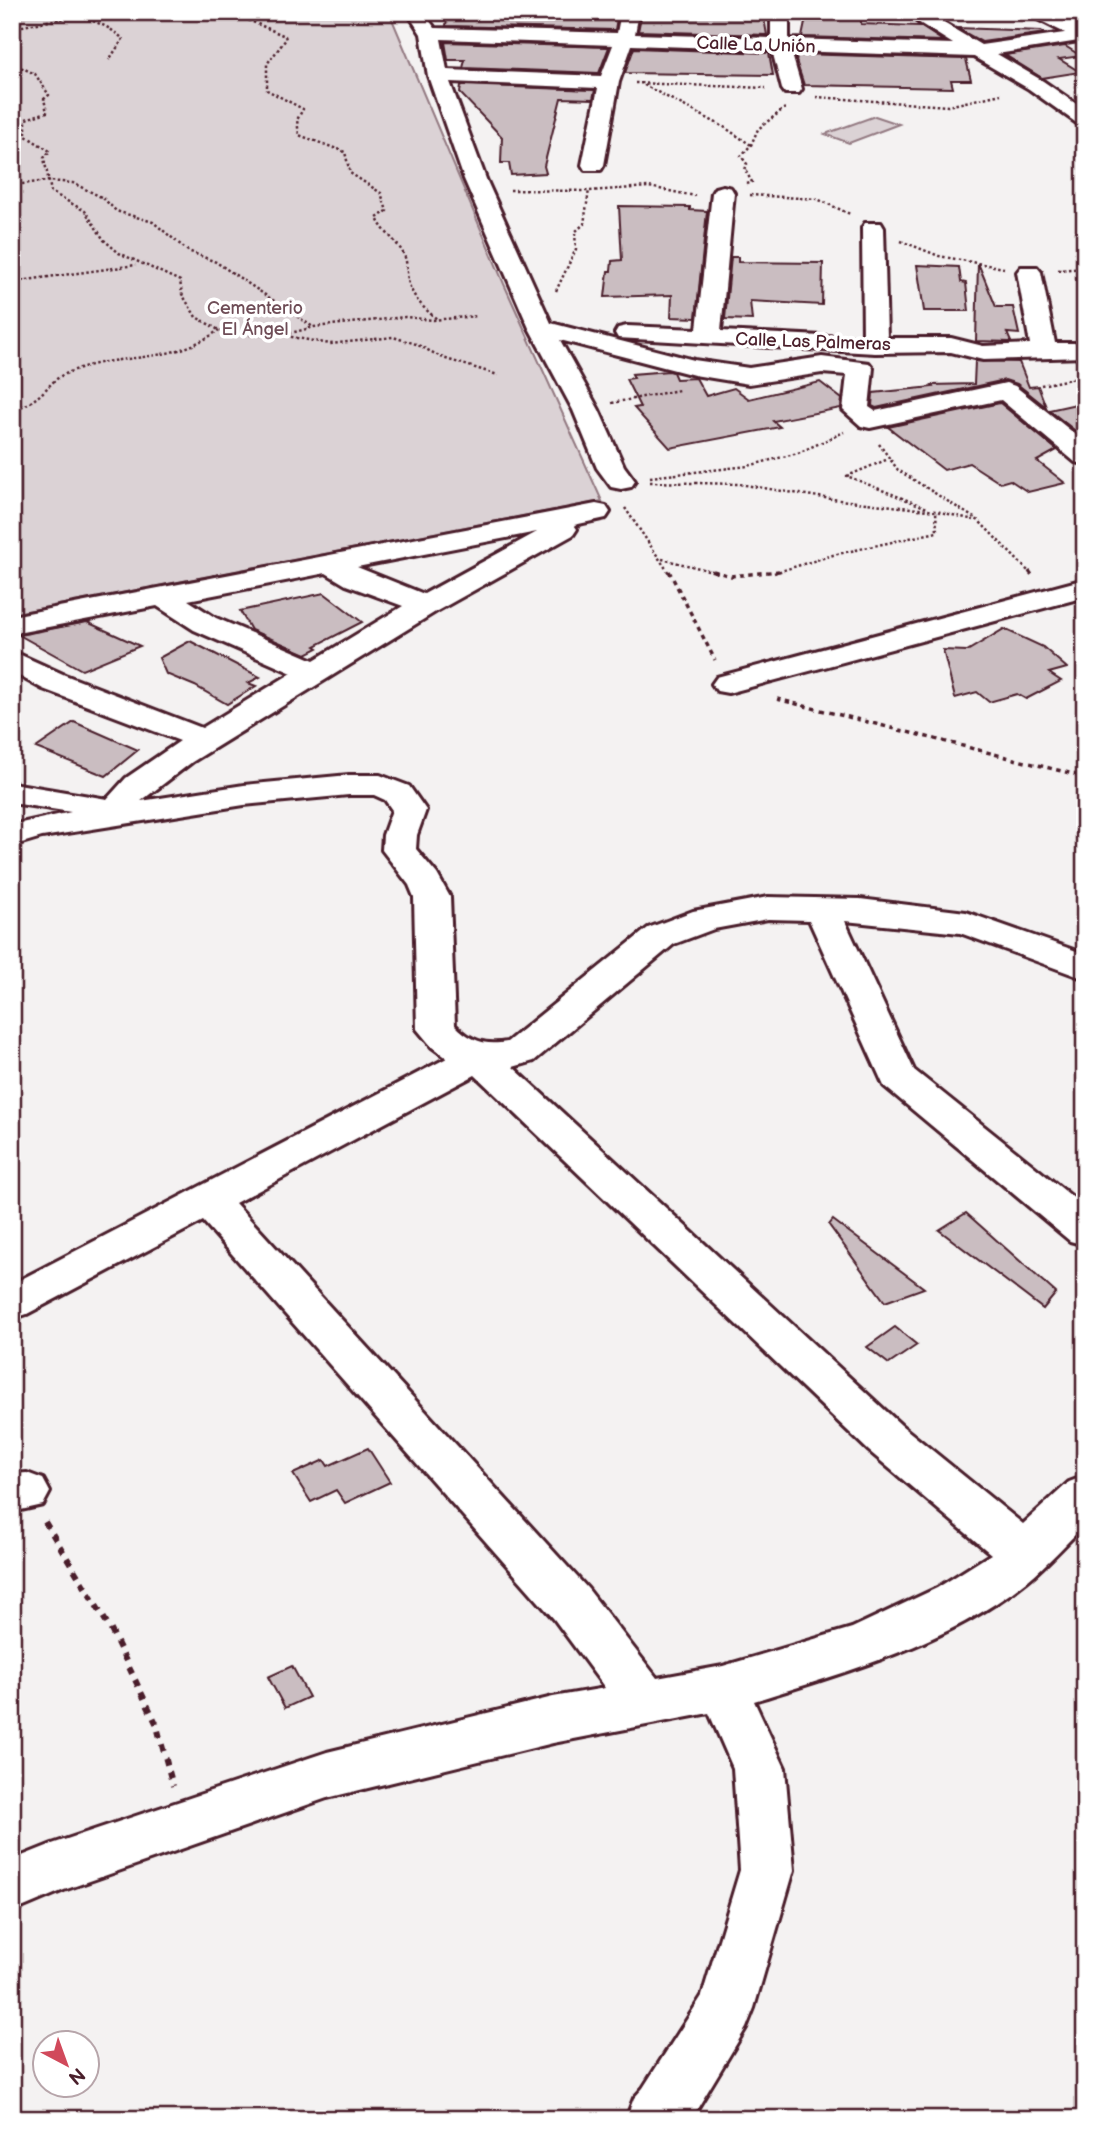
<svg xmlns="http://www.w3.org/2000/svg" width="1097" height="2131" viewBox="0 0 1097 2131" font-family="'Balsamiq Sans',sans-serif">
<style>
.green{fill:#dbd2d5;stroke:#927880;stroke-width:2}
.building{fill:#cabdc1;stroke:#4a1f2b;stroke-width:2}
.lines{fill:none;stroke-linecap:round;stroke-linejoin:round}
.street-casing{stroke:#4a1f2b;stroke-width:6}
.secondary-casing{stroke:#4a1f2b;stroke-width:6}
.path-far2{stroke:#4a1f2b;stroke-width:2.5;stroke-dasharray:2.5 2.5;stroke-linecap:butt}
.path-far1{stroke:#4a1f2b;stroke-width:3.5;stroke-dasharray:4.5 4.5;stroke-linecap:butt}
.path{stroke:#4a1f2b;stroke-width:6;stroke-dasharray:7 7;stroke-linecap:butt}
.street{fill:#fff;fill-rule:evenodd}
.secondary{fill:#fff;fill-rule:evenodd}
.labels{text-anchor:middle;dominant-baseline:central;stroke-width:7;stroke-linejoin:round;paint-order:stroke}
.far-street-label{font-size:18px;fill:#4a1f2b;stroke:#fff}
.far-park-label{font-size:18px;fill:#6e4c56;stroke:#fff}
</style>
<rect width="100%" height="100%" fill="#f4f2f2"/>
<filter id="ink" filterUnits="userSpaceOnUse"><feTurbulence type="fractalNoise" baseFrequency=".0143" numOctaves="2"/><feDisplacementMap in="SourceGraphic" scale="14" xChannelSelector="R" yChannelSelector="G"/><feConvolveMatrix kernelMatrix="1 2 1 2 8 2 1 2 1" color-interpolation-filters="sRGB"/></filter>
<g filter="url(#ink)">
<!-- green -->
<g class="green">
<polygon points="12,12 389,12 504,284 602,501 12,614"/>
<polygon points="875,116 899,124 849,143 825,134"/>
</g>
<!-- building -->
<g class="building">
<polygon points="511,12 559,14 618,12 615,30 446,26 447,17 454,15 510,15"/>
<polygon points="642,12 763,12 767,35 638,31"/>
<polygon points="806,18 861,19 861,24 920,26 943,41 802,37"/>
<polygon points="957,28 1041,31 1045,33 982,42"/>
<polygon points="445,42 609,47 599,73 463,68 465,60 448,60"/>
<polygon points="1065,46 1081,56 1059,59 1080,72 1042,78 1005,55"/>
<polygon points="634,48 769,53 773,75 625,73"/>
<polygon points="798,54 966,59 971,80 951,80 953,88 804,85 796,61"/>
<polygon points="461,85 595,90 593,99 561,98 544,166 546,173 511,175 509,163 501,163 502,137 460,93"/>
<polygon points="619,206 690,207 690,210 707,211 696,318 671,317 672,295 605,297 608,271 611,271 612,261 622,260"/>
<polygon points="731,257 738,257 738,262 823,263 822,305 750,301 752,320 725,319"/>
<polygon points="978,263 996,307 1013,307 1019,334 1007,333 1011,342 976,341"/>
<polygon points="917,265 959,267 961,282 966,283 969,311 924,311"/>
<polygon points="975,361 1019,362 1029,387 1038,386 1046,407 1017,384 1005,380 876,408 872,406 873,393 933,387 932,385 974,384"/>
<polygon points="669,371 673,372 676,379 696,378 706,396 734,388 749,399 820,382 842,399 841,408 773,421 780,427 670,448 634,408 640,407 626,379 634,378 632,374"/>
<polygon points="1085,402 1085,435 1083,437 1049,410"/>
<polygon points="1000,403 1057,450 1037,461 1065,483 1028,492 1010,480 1000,483 969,463 944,470 888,427"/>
<polygon points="324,593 362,622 315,646 318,648 306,654 251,630 240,611"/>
<polygon points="87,622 140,646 82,670 19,635"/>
<polygon points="1004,629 1043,647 1067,668 1049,673 1061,681 1026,699 1017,694 989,702 977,692 955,698 943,650 967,651"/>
<polygon points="190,641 260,677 248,683 256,686 227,704 195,686 166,674 159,658"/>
<polygon points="74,722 138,750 106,776 36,748"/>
<polygon points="966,1213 1056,1293 1043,1309 939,1230"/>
<polygon points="833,1220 924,1288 885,1302 829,1225"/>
<polygon points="895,1327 917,1345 889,1364 867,1347"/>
<polygon points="368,1448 390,1482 345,1503 336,1490 311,1502 293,1474 324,1460 328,1466"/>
<polygon points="292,1666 309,1697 285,1708 268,1677"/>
</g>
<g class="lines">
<defs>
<g id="street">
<path d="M407 12H423L435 28 617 33 621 12H639L635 34 771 38V12H789V39L953 44 902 12H925L981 45 1085 30V40L997 54 1043 81 1085 110V126L1078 124 1029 89 974 57 791 51 802 89 799 93H785L782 89 772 50 632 45 619 82 604 165 601 170H585L582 165 598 88 450 82 486 179 551 323 694 360 749 368 822 357 869 363 873 368 869 407 875 411 1006 383 1015 386 1085 442V464L1075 462 1001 400 870 428 861 426 843 410 847 375 822 373 749 384 694 375 560 340 599 410 624 466 635 481 631 487 621 489 611 487 597 468 573 410 529 328 464 179 428 76 421 34ZM441 39 613 45 601 76 447 70Z"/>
<polygon points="723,186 731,188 734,193 721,331 863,338 862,228 865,223 881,223 884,228 887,338 951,338 983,346 1030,344 1017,272 1021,267 1037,267 1041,272 1055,343 1085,343 1085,357 983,360 951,352 875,353 618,338 615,333 618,328 627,326 697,329 712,193 715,188"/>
<path d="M596 504 606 506 610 512 606 518 574 525 577 529 573 535 437 611 192 762 141 801 244 785 349 775H380L409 786 426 810 417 835 416 849 437 874 450 897 455 1025C471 1041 485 1046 507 1042L648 928 693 911 768 897 860 899 966 912 1085 954V979L960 933 845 921 914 1070 1085 1207V1245L1070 1241 884 1086 809 920 768 919 714 929 674 944 534 1061 513 1067 901 1425 1023 1524 1069 1482 1085 1476V1525C1066 1543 1048 1564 1027 1581 950 1643 847 1672 754 1701L785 1768 794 1870 754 2008 746 2028 691 2119H626L634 2098 643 2088 702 1996 740 1870 733 1768 709 1713 553 1743 327 1798 64 1890 12 1912V1860L52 1844 327 1752 553 1697 605 1688 554 1619 203 1221 27 1314 12 1319V1284L447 1058 432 1047 417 1029 414 897 409 885 382 850 383 835 392 810 385 800 374 795H349L244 805 42 837 12 846V825L71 812 12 803V783L107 799 126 778 180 741 43 689 12 672V651L65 675 202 728 292 673 194 630 157 606 12 634V616ZM537 532 424 594 357 567ZM326 573 346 585 403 606 314 660 216 618 188 600ZM475 1075 869 1451 991 1554 937 1588 852 1628 723 1666 657 1678 588 1589 235 1203Z"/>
<polygon points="1085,579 1085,597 728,693 717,691 712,684 717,677"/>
<polygon points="27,1473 43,1479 50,1492 43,1505 12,1512 12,1474"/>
</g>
<path id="secondary" d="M1025 12H1054L1085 28V42C1079 40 1028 15 1025 12Z"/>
</defs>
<!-- street casing -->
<use href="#street" class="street-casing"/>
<!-- secondary casing -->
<use href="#secondary" class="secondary-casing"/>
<!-- path-far2 -->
<g class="path-far2">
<path d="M54 12C79 16 104 21 123 39L109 60"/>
<path d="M230 12 285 36 286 39 267 64V90L303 109 297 120 299 135 345 152 350 173 381 193 387 211 377 218C382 231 396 240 403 253 408 262 406 270 408 280 411 296 424 309 437 319"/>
<polyline points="78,16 102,12"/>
<polyline points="12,28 70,17"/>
<polyline points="12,63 35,74 49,95 44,99 47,112 26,119 26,136 50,151 44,158 51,192 85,211 104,240 119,253 180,281 182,294 196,317 219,330 250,335 283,335 314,327 405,317 433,320 477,316"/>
<polyline points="635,83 766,88"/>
<polyline points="644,85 724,127 751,145"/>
<polyline points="816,97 948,106 1001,94"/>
<polyline points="747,184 752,182 745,170 747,164 741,156 751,145 758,129 785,108"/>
<polyline points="12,185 49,181 73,183 103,198 116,211 153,222 188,251 216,262 313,327"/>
<polyline points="510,190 589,191 649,187 695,196"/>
<polyline points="750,195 817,199 850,214"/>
<polyline points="901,241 939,256 1004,268"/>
<polyline points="1058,270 1085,268"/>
<polyline points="12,282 136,265"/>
<polyline points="556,291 576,249 575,232 584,224 589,190"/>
<polyline points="286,336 330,344 393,337 416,344 443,358 498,375"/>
<polyline points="1041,385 1081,377"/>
<polyline points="612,403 679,390"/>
<path d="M12 411C20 407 29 404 36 398 46 391 53 379 65 374 117 350 166 368 219 330"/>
<polyline points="879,444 898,470 979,521 1030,573"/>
<polyline points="886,460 847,476 927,508"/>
<polyline points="650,477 748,466 798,453 844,432"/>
<polyline points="650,482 739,484 831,499 936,511 974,520"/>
<polyline points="625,508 669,573"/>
<polyline points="662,559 720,573"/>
<polyline points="774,573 833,555 937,532 936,511"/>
</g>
<!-- path-far1 -->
<g class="path-far1">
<polyline points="669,571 715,660"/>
<polyline points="713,571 731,576 779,571"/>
<polyline points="1029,571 1032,575"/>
<polyline points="777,699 1085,777"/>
</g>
<!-- path -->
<polyline class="path" points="45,1522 110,1628 156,1723 173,1786"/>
<!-- street -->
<use href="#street" class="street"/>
<!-- secondary -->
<use href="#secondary" class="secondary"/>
</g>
</g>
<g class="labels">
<!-- far-street labels -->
<g class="far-street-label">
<text transform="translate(756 45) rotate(2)">Calle La Unión</text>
<text transform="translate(813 342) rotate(2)">Calle Las Palmeras</text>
</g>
<!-- far-park labels -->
<g class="far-park-label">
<text x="255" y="308">Cementerio<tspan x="255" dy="21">El Ángel</tspan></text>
</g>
</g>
<!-- margin -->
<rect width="1097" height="2131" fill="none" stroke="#fff" stroke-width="42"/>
<rect x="21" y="21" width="1055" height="2089" fill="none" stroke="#4a1f2b" stroke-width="2.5" filter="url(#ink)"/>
<!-- north arrow -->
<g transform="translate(66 2064) rotate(139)"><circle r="33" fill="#ffffff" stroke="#b7a5aa" stroke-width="2"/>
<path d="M0-5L12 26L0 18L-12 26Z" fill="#d1495b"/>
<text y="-10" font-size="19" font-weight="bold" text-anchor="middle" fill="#4a1f2b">N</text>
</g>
</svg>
